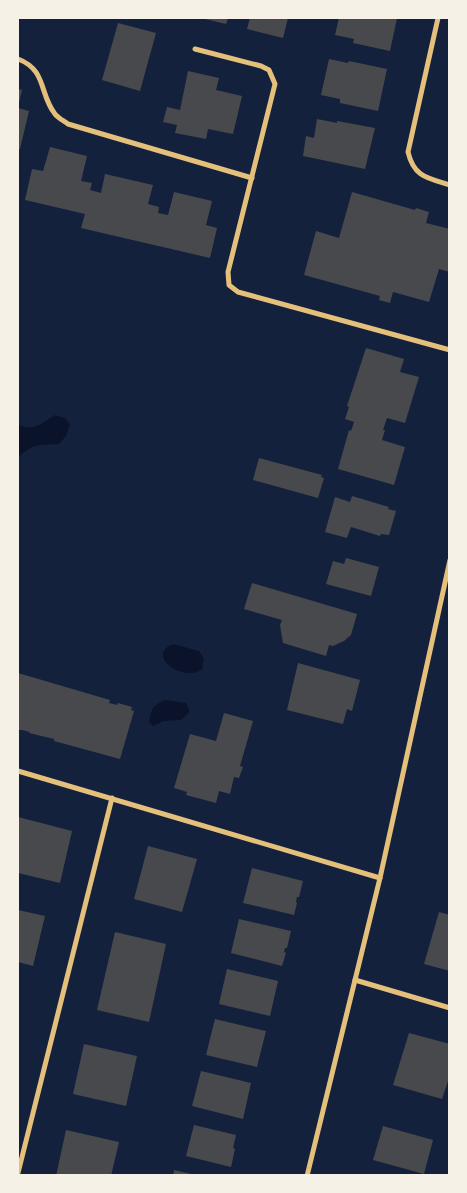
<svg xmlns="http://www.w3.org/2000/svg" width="467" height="1193" viewBox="0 0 467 1193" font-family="Bitter,serif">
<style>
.water{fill:#0b132b}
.building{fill:#48494c}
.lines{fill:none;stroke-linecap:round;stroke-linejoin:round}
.minor{stroke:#e5c07b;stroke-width:5}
</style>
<rect width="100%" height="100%" fill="#14213d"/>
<!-- water -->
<g class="water">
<path d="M55 415 65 418 70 424 66 436 59 444C36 446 37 442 18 457V424C34 433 41 423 55 415Z"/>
<path d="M173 644 199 651 204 659 202 669C184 684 144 655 173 644Z"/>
<path d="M165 700 186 703 189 709V713L181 720 164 721 153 726 149 722C152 709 151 706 165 700Z"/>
</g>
<!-- building -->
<g class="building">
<polygon points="201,18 228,18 226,24"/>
<polygon points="250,18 288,18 283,38 247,29"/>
<polygon points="339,18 397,18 390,51 353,43 354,39 335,35"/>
<polygon points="118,23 156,33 140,91 102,80"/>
<polygon points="329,59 348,63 349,61 387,69 378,111 340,103 340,99 321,95"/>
<polygon points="188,71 219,78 216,90 242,96 233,134 208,129 206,139 175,133 177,125 163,122 167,107 180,110"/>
<polygon points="18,89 22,90 18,107"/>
<polygon points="18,108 29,111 20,149 18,149"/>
<polygon points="317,119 337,123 337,121 375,128 365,169 303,156 306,136 314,138"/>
<polygon points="50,147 87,156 81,181 92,183 90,190 101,193 105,174 153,185 148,204 159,207 158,213 168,215 174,192 212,201 206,225 217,228 210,258 81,228 85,214 25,200 32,169 43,171"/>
<polygon points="352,192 415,210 416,208 429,212 426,223 450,229 450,272 439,269 429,302 393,292 390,303 379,300 380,296 304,275 316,231 339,238"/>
<polygon points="366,348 404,359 400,372 419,377 405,423 387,418 383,430 385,430 382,440 405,447 394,485 338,469 349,430 351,431 354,422 345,419 349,407 347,406"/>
<polygon points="259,458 322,475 321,477 324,478 318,498 253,480"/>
<polygon points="352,496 389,507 388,509 396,511 389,535 381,534 380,536 351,527 347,538 325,532 335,497 350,502"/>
<polygon points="346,558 379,567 371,596 326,584 333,561 344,564"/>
<polygon points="252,583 357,614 351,635 344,641 333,646 329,645 326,656 283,643 280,625 282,620 244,609"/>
<polygon points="298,663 360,680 352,711 347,709 343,724 287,710"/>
<polygon points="18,673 110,700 109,703 117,705 118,703 132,707 131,710 134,711 120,759 54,741 54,739 29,733 30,732 22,730 18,730"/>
<polygon points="224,713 253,721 240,766 243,767 239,778 234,777 230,794 219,791 216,803 186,795 187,792 174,788 190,734 216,741"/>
<polygon points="18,817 72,831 60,883 18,873"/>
<polygon points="148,846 197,859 182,912 134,899"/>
<polygon points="252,868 303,881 299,897 297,897 296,902 297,903 294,915 243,903"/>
<polygon points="18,910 45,916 33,966 18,962"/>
<polygon points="439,912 450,915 450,971 424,964"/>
<polygon points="239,919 291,931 287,948 285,948 284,952 286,953 282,966 231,953"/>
<polygon points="115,932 166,944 149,1022 97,1010"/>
<polygon points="227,969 278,981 270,1016 219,1004"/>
<polygon points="215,1019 266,1031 257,1067 206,1055"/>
<polygon points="409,1033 450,1044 450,1075 442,1099 393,1085"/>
<polygon points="84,1044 137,1056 126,1106 73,1094"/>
<polygon points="201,1071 251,1083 243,1119 192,1106"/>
<polygon points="194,1125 236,1135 233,1148 235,1149 231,1167 186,1156"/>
<polygon points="383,1126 433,1140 424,1174 373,1160"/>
<polygon points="66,1130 119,1142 111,1176 56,1176"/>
<polygon points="174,1170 196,1175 196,1176 173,1176"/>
</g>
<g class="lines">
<!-- minor -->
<g class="minor">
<path d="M438 18 408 152C414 177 427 178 450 185"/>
<polyline points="195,49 261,66 269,70 275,84 228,272 229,285 238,292 450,350"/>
<path d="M18 59C47 70 39 94 55 114 58 118 64 121 68 124L252 178"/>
<polyline points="18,771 380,878"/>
<polyline points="355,980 450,1008"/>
<polyline points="18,1173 112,798"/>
<polyline points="307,1176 380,878 450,560"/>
</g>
</g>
<!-- border -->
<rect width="467" height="1193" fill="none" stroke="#f6f1e7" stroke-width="38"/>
</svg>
